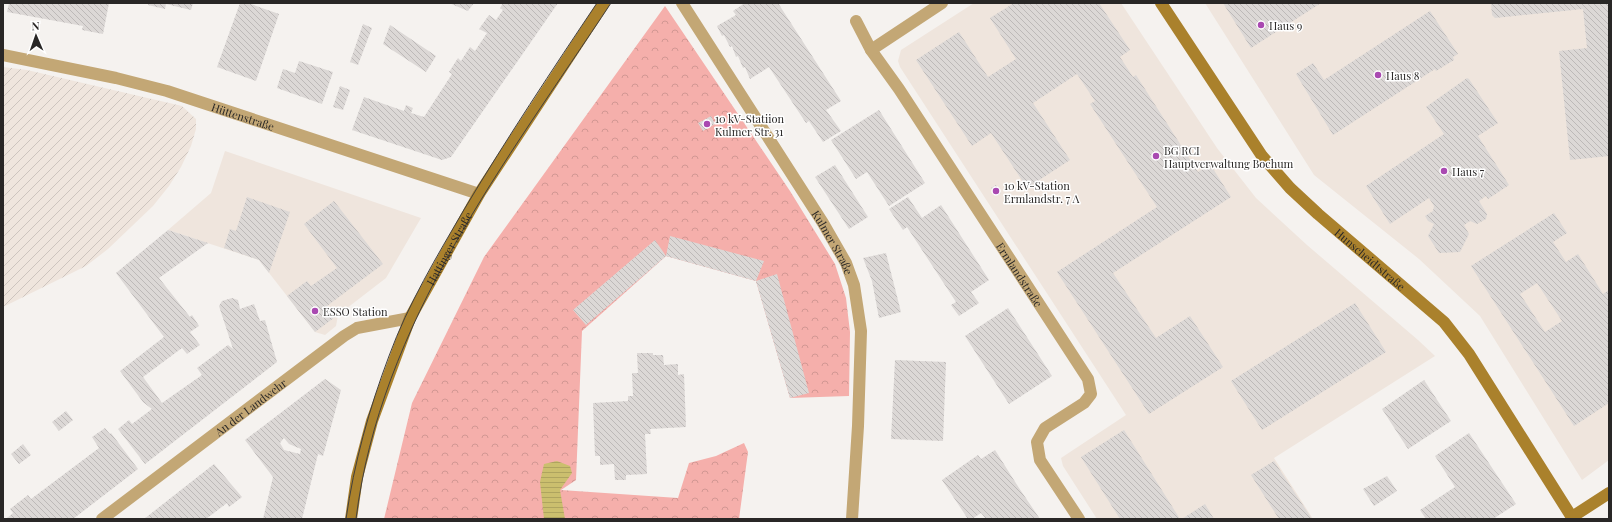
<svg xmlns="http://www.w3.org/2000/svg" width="1612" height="522" viewBox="0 0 1612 522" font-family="'Playfair Display',serif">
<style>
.built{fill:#efe5dd}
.industrial{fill:url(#industrial-furrows)}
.park{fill:url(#park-crowns)}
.water{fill:url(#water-rules)}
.building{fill:url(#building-back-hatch);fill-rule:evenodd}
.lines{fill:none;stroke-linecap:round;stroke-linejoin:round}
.street{stroke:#c3a775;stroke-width:12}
.secondary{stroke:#aa812c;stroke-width:12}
.tram{stroke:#413f3e;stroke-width:1}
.poi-dot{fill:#a949b1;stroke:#fff;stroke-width:1.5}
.labels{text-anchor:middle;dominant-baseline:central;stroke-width:3;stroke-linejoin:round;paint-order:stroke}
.poi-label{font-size:11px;fill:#292726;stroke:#fff;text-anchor:start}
.street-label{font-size:11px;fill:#292726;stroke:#fff}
</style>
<defs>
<pattern id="industrial-furrows" width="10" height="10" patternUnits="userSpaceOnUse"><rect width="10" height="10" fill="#efe5dd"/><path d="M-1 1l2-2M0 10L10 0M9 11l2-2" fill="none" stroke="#cdc4be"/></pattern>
<pattern id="park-crowns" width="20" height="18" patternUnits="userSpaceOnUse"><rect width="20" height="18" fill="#f5afab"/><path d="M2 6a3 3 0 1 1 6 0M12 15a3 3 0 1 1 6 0" fill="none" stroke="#d29793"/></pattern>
<pattern id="water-rules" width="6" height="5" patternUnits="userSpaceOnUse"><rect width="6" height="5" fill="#cbbf6e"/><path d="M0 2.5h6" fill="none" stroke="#aea45f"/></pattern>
<pattern id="building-back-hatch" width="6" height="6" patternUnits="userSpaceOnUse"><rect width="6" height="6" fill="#dcd8d6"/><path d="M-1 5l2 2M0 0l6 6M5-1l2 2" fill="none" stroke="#bdb9b8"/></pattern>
</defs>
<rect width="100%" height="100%" fill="#f5f2ef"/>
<!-- built -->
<g class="built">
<polygon points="974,3 1121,3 1217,148 1256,198 1307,245 1418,340 1435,356 1274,458 1313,519 1097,519 1063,466 1061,458 1126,415 900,67 898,61 901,50"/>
<polygon points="1205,3 1609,3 1609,460 1582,480 1480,316 1419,259 1314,175"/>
<polygon points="225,151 421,218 386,278 338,315 336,326 325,335 315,332 259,260 168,230 211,193"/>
</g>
<!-- industrial -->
<polygon class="industrial" points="3,67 27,70 182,106 196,119 196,129 191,146 181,167 169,186 153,206 108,249 86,266 3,307"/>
<!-- park -->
<polygon class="park" points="665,6 790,191 835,264 846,298 850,332 849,396 790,398 756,281 666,256 582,331 576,480 561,490 678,498 689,463 716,456 744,443 748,452 739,519 384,519 412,403 484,257"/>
<!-- water -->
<polygon class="water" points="557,461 570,466 572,473 560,490 565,519 544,519 540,482 544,464"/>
<!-- building -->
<g class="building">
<polygon points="9,3 109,3 103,34 82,30 83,26 7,12"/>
<polygon points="149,3 193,3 191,10 166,4 165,9 148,5"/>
<polygon points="240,3 248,3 279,14 256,81 217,67"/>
<polygon points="449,3 474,3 468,11"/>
<polygon points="503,3 558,3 451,157 442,160 352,130 364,97 404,111 406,105 413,108 411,113 424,117 452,74 449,72 458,58 461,61 470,47 475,51 487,33 479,29 489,15 496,20 503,10 500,8"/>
<polygon points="745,3 778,3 841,101 826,110 841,131 823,142 809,121 806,123 769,67 750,79 745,67 743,68 738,56 736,57 732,46 730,47 724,35 722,36 717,26 736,15 733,11"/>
<polygon points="1014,3 1099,3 1130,50 1120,57 1133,77 1136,75 1198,172 1210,164 1231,197 1113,273 1156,338 1190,316 1223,367 1149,414 1057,272 1157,207 1090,104 1095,101 1077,74 1033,103 1070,160 1027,188 991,133 972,146 916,60 959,32 988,77 1016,59 990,18"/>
<polygon points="1223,3 1321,3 1251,48"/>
<polygon points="1491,3 1609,3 1609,156 1570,160 1559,51 1587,48 1583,9 1495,18 1492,15"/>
<polygon points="1430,11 1458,54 1453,57 1454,60 1436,71 1435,69 1333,135 1296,74 1313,63 1324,80"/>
<polygon points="363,24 372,28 358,65 350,62"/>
<polygon points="390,25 436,56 426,72 383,44"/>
<polygon points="299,61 333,72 322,104 277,88 283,69 295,73"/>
<polygon points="1467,78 1469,79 1498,123 1478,136 1509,185 1488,199 1486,196 1479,201 1487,214 1486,219 1477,224 1470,221 1464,225 1469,234 1460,252 1439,253 1428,236 1434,224 1428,221 1425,216 1433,211 1434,206 1429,198 1390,224 1366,186 1444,134 1426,107"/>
<polygon points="340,86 350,90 343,110 333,107"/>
<polygon points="879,110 925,183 889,206 867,172 856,179 831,140"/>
<polygon points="711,116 715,124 703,131 698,123"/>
<polygon points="835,165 868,217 849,229 815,177"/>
<polygon points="996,185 1001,193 996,196 991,188"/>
<polygon points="247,197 290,212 269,273 259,260 224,248 230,229 236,231"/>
<polygon points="908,197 922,218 941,205 989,280 971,292 979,303 959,316 951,305 956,302 907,227 903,230 889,209"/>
<polygon points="334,201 383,264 327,306 335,317 315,332 287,296 307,281 311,286 337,268 304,224"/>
<path d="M1554 213 1567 233 1553 242 1566 262 1578 254 1603 294 1609 290V403L1574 426 1471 266ZM1537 283 1562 321 1545 332 1520 294Z"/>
<polygon points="168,230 208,243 159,278 190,317 192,315 199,326 190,332 200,345 187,354 182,348 143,377 162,403 202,375 197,368 228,345 233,349 219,306 222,301 232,298 238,300 240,309 254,304 260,321 265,320 277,362 145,464 118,429 129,420 132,424 152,409 143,402 120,371 164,337 116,273"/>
<polygon points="670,236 764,261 756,281 666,256"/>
<polygon points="655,240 666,256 586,325 573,310"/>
<polygon points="886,253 901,312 879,318 872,281 863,258"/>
<polygon points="777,274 809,393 790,398 756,281"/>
<polygon points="1355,303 1386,352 1262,430 1231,381"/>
<polygon points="1008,308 1052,376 1009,404 965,336"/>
<polygon points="637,353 653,353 653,355 663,355 664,365 678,364 678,375 684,374 686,427 650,429 651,434 645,434 647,474 626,475 626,480 615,480 614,464 600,465 600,456 595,456 593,403 628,401 628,396 633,396 632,373 638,373"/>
<polygon points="895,360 946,362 943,441 891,439"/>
<path d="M325 379 341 390 323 456 318 454 302 519H263L273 477 245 440ZM284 438 289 444 301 449 300 454 284 450 280 443Z"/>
<polygon points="1424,380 1451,421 1408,449 1382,409"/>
<polygon points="66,411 73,420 59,431 52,422"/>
<polygon points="105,428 110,434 111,433 138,469 73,519 6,519 13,513 10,509 28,495 31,499 99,448 92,437"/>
<polygon points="1124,430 1180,519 1120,519 1081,457"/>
<polygon points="1469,433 1516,504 1493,519 1426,519 1420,510 1455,487 1435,456"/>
<polygon points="23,444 31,455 19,464 11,454"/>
<polygon points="995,450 1019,488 1040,519 986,519 981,513 972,519 968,519 942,480 978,455 981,459"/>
<polygon points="1274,461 1312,519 1279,519 1251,475"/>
<polygon points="214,464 242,497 229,507 227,503 206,519 144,519"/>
<polygon points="1387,476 1397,491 1374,506 1363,489"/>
<polygon points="1205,504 1214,519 1182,519"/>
</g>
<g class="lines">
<!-- street -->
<g class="street">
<path id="s1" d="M682 3 823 223 846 263 854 285 861 331 858 426 852 519"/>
<path id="s2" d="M856 21 871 50 899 89 1088 379 1091 394 1084 403 1045 428 1037 442 1040 460 1079 519"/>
<polyline points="871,50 942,3"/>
<path id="s3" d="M3 55 116 78 167 91 479 194"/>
<path id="s4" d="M102 519 344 336 357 328 410 318"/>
</g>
<!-- secondary -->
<g class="secondary">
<path id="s5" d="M1161 3 1262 156 1290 188 1318 214 1444 322 1469 354 1573 519"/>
<polyline points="1572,517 1609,493"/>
<path id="s6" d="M351 519 357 477 372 421 410 318 479 194 604 3"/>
</g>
<!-- tram -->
<g class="tram">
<path d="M346 519C354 463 369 409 389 356 408 304 437 256 465 208 507 138 552 70 597 3"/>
<path d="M356 519C380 323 506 162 611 3"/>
</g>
</g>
<!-- markers -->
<g class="poi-dot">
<circle cx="1261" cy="25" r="4"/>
<circle cx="1378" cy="75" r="4"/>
<circle cx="707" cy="124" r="4"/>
<circle cx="1156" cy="156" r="4"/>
<circle cx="1444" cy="171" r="4"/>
<circle cx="996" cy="191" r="4"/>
<circle cx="315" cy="311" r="4"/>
</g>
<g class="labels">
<!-- poi labels -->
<g class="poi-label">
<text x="1269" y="25">Haus 9</text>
<text x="1386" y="75">Haus 8</text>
<text x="715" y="118">10 kV-Statiion<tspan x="715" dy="13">Kulmer Str. 31</tspan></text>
<text x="1164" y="150">BG RCI<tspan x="1164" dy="13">Hauptverwaltung Bochum</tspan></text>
<text x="1452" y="171">Haus 7</text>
<text x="1004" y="185">10 kV-Station<tspan x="1004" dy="13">Ermlandstr. 7 A</tspan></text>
<text x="323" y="311">ESSO Station</text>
</g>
<!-- street labels -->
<g class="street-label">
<text stroke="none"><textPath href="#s3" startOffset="248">Hüttenstraße</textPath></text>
<text stroke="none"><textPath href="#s1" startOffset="283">Kulmer Straße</textPath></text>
<text stroke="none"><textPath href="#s6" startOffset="290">Hattinger Straße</textPath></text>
<text stroke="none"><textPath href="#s5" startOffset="333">Hunscheidtstraße</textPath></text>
<text stroke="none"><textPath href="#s2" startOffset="302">Ermlandstraße</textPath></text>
<text stroke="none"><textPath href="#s4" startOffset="186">An der Landwehr</textPath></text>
</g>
</g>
<!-- border -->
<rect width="1612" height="522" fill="none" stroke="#292726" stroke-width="8"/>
<!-- north arrow -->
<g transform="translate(36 36) rotate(358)" stroke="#ffffff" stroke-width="3" paint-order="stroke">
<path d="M0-3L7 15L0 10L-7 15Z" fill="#292726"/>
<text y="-6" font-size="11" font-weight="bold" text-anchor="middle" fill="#292726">N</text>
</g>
</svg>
